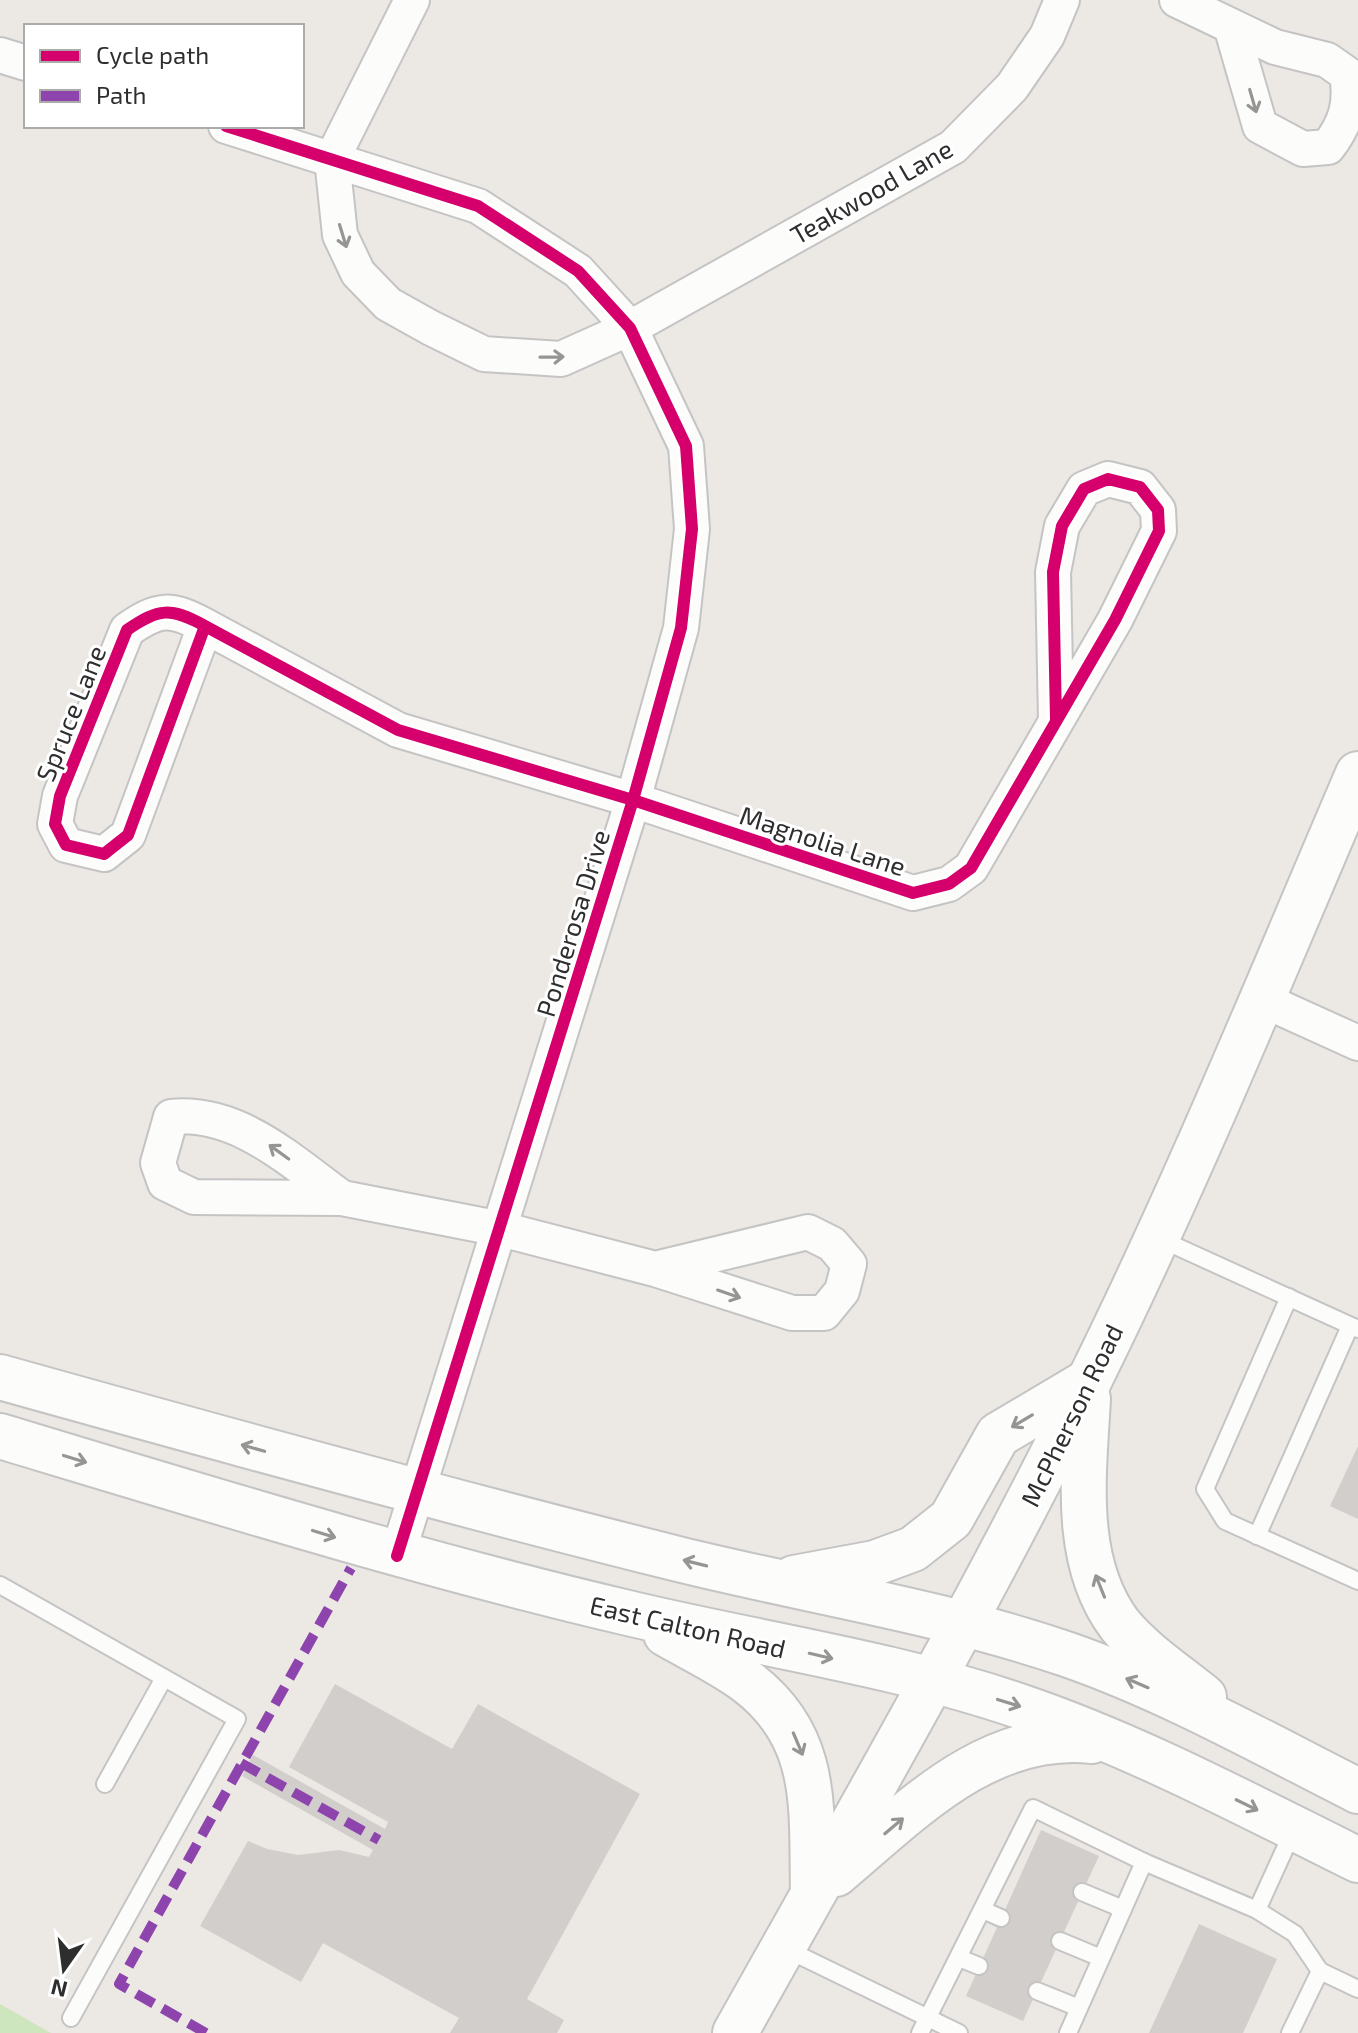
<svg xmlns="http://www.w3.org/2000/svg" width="1358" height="2033" viewBox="0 0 1358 2033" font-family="'Exo 2',sans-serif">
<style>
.green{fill:#cee6be}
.building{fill:#d1cecb}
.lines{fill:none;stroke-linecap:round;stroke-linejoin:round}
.lane-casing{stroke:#c5c4c5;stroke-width:20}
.street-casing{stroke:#c5c4c5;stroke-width:38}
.secondary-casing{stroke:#c5c4c5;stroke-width:48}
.lane{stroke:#fcfcfb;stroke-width:16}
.street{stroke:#fcfcfb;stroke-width:34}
.secondary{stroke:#fcfcfb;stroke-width:44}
.quiet{stroke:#8e44ad;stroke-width:10;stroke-dasharray:20 10;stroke-linecap:butt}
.cycleway-casing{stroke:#fff;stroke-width:17}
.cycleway{stroke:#d6006c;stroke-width:12}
.oneway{stroke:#959594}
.labels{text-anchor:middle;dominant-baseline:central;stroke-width:6;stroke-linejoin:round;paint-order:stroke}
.street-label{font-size:26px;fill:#2e2e2e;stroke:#fff}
</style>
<rect width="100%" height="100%" fill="#ece8e4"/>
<!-- green -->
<polygon class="green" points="0,2004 51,2033 0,2033"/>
<!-- building -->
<g class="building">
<polygon points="1358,1446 1358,1519 1330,1506"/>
<polygon points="335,1684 452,1749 478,1704 640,1794 527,1999 564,2020 557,2033 450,2033 459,2018 323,1943 301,1982 200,1926 248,1841 267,1849 298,1855 339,1850 369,1857 373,1850 242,1776 253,1755 385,1829 388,1822 289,1767"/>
<polygon points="1041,1830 1099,1856 1023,2021 966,1996"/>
<polygon points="1199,1924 1277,1959 1243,2033 1149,2033"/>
</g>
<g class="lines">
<defs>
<g id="lane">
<polyline points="1158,1238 1358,1329"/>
<polyline points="1289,1297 1205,1489 1225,1521 1358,1581"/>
<polyline points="1257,1536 1350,1326"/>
<polyline points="0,1585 237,1719 71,2018"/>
<polyline points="105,1784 164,1678"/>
<polyline points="1082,1892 1123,1909"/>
<polyline points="983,1910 1001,1918"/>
<polyline points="1257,1910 1293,1831"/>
<polyline points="1060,1941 1101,1958"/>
<polyline points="784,1948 959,2033"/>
<polyline points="959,1958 979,1966"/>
<polyline points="1320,1971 1358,1989"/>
<polyline points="1037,1991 1079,2008"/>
<polyline points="920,2033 1033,1808 1144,1862"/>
<polyline points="1068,2033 1144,1862 1257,1910 1295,1934 1320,1971 1290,2033"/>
</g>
<g id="street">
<polyline points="412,0 332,159 340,235 358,273 388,304 431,328 484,354 561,359 630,328 953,147 1012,87 1047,36 1062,0"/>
<path d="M1177 0 1275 47 1327 60 1347 74C1352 104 1346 123 1328 147L1303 149 1260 126 1231 26"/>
<polyline points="0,55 26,63"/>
<polyline points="226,126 478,206 578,271 630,328 686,446 692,529 681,628 633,800 397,1556"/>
<path d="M205 626 128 835 104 854 66 845 55 824 60 796 127 630C159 608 170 607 205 626L398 730 633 800 913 893 949 884 971 868 1115 620 1159 531 1158 510 1140 487 1108 479 1084 489 1062 526 1053 572 1056 720"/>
<polyline points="1261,999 1358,1043"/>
<path d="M342 1198C291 1161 237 1110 171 1117L158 1163 165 1183 194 1197 342 1198 501 1229 655 1269 792 1313H824L842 1291 849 1264 832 1244 808 1232 655 1269"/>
</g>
<g id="secondary">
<path d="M0 1377C225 1440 450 1502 678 1559 807 1591 940 1611 1066 1654 1167 1689 1263 1743 1358 1791"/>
<path d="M1088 1399C1084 1473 1072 1562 1120 1625 1142 1652 1177 1675 1204 1697"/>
<path d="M0 1436C209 1499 416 1563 628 1613 758 1644 893 1663 1019 1706 1137 1746 1247 1805 1358 1860"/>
<polyline points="794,1578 875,1563 913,1549 951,1519 998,1435 1089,1381"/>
<path d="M666 1634C692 1649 722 1663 746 1681 821 1737 811 1809 813 1893"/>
<path d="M836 1874C911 1811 987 1730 1092 1741"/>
<path d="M735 2033C856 1817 980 1603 1089 1381 1187 1183 1271 977 1358 774"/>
</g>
</defs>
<!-- lane casing -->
<use href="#lane" class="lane-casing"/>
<!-- street casing -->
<use href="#street" class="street-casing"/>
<!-- secondary casing -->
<use href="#secondary" class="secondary-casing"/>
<!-- lane -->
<use href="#lane" class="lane"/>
<!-- street -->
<use href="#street" class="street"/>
<!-- secondary -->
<use href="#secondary" class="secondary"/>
<!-- quiet -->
<g class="quiet">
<polyline points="241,1763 379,1840"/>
<polyline points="206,2033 119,1984 351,1568"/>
</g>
<defs>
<g id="cycleway">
<polyline points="226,126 478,206 578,271 630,328 686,446 692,529 681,628 633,800 397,1556"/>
<path d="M205 626 128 835 104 854 66 845 55 824 60 796 127 630C159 608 170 607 205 626L398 730 633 800 913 893 949 884 971 868 1115 620 1159 531 1158 510 1140 487 1108 479 1084 489 1062 526 1053 572 1056 720"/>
</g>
</defs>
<!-- cycleway casing -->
<use href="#cycleway" class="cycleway-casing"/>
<!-- cycleway -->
<use href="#cycleway" class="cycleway"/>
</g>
<!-- one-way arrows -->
<defs><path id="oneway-shaft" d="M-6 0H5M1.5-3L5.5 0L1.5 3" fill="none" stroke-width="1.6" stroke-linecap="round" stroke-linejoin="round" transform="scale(2)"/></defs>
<g class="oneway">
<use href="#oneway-shaft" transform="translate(1253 101) rotate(74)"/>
<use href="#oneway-shaft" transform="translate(343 236) rotate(73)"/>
<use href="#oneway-shaft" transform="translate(552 357) rotate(-1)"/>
<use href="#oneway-shaft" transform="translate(279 1152) rotate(-144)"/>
<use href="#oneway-shaft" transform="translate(729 1294) rotate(19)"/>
<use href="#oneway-shaft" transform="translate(1022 1421) rotate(149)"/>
<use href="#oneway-shaft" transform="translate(253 1448) rotate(-164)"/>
<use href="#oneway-shaft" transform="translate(75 1459) rotate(17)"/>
<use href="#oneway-shaft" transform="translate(324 1534) rotate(17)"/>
<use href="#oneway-shaft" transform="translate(695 1563) rotate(-166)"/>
<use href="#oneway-shaft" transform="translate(1100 1586) rotate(-112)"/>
<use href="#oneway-shaft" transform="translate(821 1656) rotate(13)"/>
<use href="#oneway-shaft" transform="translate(1137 1683) rotate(-157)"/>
<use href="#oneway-shaft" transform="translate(1009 1703) rotate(17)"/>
<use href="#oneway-shaft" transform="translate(798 1744) rotate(67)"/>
<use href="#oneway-shaft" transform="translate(1247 1805) rotate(26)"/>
<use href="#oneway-shaft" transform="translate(894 1826) rotate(-40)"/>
</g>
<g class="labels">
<!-- street labels -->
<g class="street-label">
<text transform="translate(871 191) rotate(-30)">Teakwood Lane</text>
<text transform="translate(70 713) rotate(-68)">Spruce Lane</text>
<text transform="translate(823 840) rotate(18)">Magnolia Lane</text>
<text transform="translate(572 923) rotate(-73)">Ponderosa Drive</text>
<text transform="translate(1071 1415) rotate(-64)">McPherson Road</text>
<text transform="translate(688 1626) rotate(13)">East Calton Road</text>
</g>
</g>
<!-- legend -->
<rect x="24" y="24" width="280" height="104" fill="#ffffff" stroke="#ababab" stroke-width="2"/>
<rect x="40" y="50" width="40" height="12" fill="#d6006c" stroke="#ababab" stroke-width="2"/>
<text x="96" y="64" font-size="24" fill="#2e2e2e">Cycle path</text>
<rect x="40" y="90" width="40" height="12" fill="#8e44ad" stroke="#ababab" stroke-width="2"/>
<text x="96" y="104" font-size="24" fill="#2e2e2e">Path</text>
<!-- north arrow -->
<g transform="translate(64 1969) rotate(194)" stroke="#ffffff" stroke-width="6" paint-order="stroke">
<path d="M0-6L14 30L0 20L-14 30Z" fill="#2e2e2e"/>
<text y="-12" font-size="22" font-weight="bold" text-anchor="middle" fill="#2e2e2e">N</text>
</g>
</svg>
